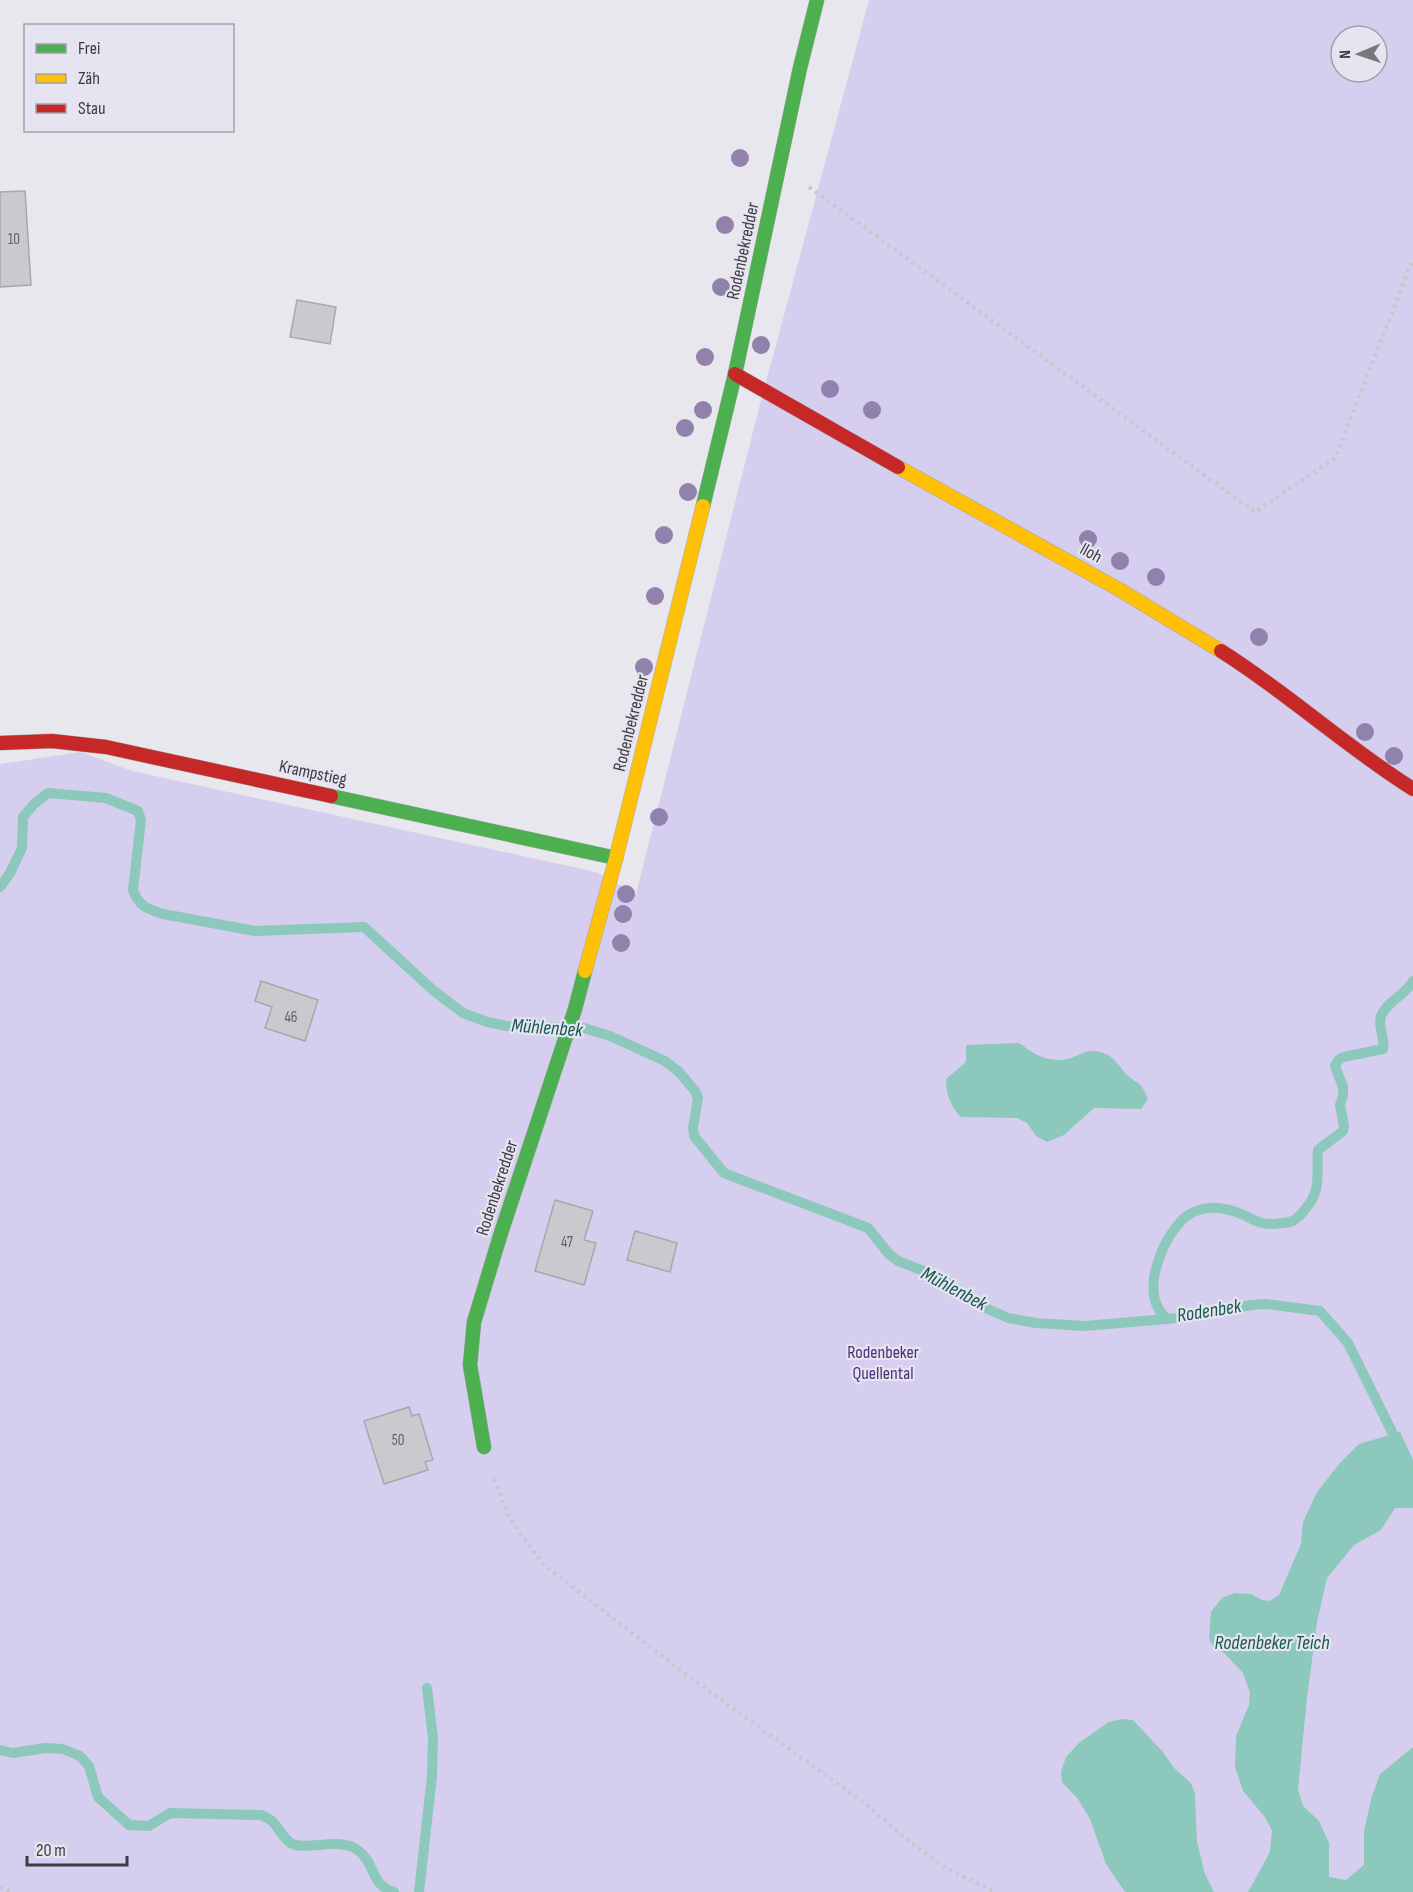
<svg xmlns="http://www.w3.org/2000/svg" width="1413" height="1892" viewBox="0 0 1413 1892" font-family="'Sofia Sans Condensed',sans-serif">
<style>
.green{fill:#d6ceee;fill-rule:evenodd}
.water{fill:#8cc8bb}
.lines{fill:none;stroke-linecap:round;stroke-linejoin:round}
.stream{stroke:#8cc8bb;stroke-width:10}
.building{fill:#cac9ce;stroke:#a8a7ac;stroke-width:1.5}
.fast-casing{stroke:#a7a6aa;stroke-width:15}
.slow-casing{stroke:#a7a6aa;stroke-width:15}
.jam-casing{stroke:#a7a6aa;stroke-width:15}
.path{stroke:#c8c7c9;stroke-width:4;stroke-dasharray:3 4.5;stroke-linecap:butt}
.fast{stroke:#4caf50;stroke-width:14}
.slow{stroke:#ffc107;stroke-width:14}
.jam{stroke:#c62828;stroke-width:14}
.tree{fill:#9182ad}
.labels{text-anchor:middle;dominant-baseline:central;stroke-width:4.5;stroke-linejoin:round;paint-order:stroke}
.number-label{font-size:15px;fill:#605f64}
.street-label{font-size:18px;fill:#3d3c41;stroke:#e6e4f0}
.park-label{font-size:18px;fill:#493078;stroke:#e6e4f0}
.water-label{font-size:20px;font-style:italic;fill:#155b4d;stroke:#e6e4f0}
</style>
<rect width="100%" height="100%" fill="#e8e7ed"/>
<!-- green -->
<path class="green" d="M869 0H1413V1892H0V764L81 752 132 771 596 872 636 894 760 404ZM1341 36H1377V72H1341Z"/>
<!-- water -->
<g class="water">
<path d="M1019 1043C1034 1054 1047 1063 1067 1059 1080 1057 1085 1047 1103 1053 1114 1056 1119 1067 1127 1075 1141 1087 1140 1080 1148 1099L1141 1109 1094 1108 1064 1135 1047 1142 1036 1136 1027 1123 1017 1118 961 1117C950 1106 946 1094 946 1079L966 1062V1045Z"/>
<polygon points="1400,1432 1413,1460 1413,1508 1395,1508 1381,1530 1354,1545 1327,1578 1317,1622 1307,1698 1298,1789 1303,1806 1319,1821 1329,1843 1329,1877 1346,1880 1364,1865 1364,1831 1372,1796 1380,1774 1413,1747 1413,1892 1248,1892 1270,1852 1272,1831 1265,1817 1243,1791 1235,1767 1236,1736 1249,1705 1250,1693 1243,1673 1224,1653 1214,1648 1209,1639 1211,1612 1222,1598 1235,1593 1251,1594 1262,1600 1270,1601 1279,1595 1301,1544 1303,1522 1317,1492 1340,1463 1359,1444"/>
<polygon points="1122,1719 1133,1720 1162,1751 1175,1769 1191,1783 1195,1794 1197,1842 1205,1874 1214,1892 1125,1892 1106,1864 1090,1819 1078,1799 1062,1782 1061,1772 1066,1757 1080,1742 1109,1722"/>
</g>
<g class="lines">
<!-- stream -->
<g class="stream">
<path d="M0 887 10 873 22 848 23 817 34 804 48 793 106 798 138 811 141 820 133 890C139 906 147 909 163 914L255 931 364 927 434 991 463 1013 487 1022 507 1026 584 1028 610 1036 665 1061 679 1072 695 1091 698 1098 693 1128 694 1136 724 1173 868 1228 889 1254 898 1261 934 1275 988 1309 1008 1318 1036 1323 1085 1326 1178 1318 1251 1305 1266 1304 1320 1311 1348 1343 1393 1434"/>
<path d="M1167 1319C1154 1307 1152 1294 1154 1277 1158 1258 1164 1242 1176 1227 1189 1208 1212 1204 1233 1211 1254 1217 1256 1227 1281 1223 1285 1223 1291 1222 1294 1220 1299 1217 1304 1211 1307 1207 1322 1188 1316 1173 1318 1150L1343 1131 1344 1126 1340 1105 1343 1096V1087L1335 1066 1337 1062 1341 1058 1348 1056 1383 1049C1386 1038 1377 1028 1381 1016 1387 1001 1406 995 1413 981"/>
<path d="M0 1750 13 1753 45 1748 63 1749 80 1756 89 1766 98 1797 129 1825 149 1826 170 1813 261 1815C266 1817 270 1819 273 1822 280 1830 285 1842 295 1845 315 1849 342 1837 359 1851 375 1863 371 1886 394 1892"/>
<polyline points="419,1892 432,1776 433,1738 427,1688"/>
</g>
</g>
<!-- building -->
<g class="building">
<polygon points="25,191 31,285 0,287 0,192"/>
<polygon points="297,300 336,307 330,344 290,337"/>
<polygon points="261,981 318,1000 305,1041 265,1028 272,1007 255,1001"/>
<polygon points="555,1200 593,1211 584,1240 596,1243 584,1285 535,1271"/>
<polygon points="635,1231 677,1243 670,1272 627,1260"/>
<polygon points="409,1407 412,1416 419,1414 433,1460 425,1462 428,1470 384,1484 364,1421"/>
</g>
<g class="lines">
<defs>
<g id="fast">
<polyline points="703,506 735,374 800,68 817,0"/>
<polyline points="331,796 616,858"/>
<polyline points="484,1447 470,1365 474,1322 500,1236 575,1009 585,971"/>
</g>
<g id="slow">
<polyline points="898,467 1120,590 1221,651"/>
<polyline points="585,971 616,858 703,506"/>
</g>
<g id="jam">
<polyline points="735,374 898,467"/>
<path d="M1221 651C1288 693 1346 747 1413 789"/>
<polyline points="0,743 52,741 106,747 331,796"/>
</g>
</defs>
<!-- fast casing -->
<use href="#fast" class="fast-casing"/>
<!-- slow casing -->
<use href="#slow" class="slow-casing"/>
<!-- jam casing -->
<use href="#jam" class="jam-casing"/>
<!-- path -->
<g class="path">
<polyline points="809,187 1255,512 1335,458 1413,259"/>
<polyline points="494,1479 510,1519 543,1564 684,1673 867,1805 911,1843 946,1868 995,1892"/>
<polyline points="0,1887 11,1892"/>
</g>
<!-- fast -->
<use href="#fast" class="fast"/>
<!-- slow -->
<use href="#slow" class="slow"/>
<!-- jam -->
<use href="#jam" class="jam"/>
</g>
<!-- trees -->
<g class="tree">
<circle cx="740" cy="158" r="9"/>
<circle cx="725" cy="225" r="9"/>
<circle cx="721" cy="287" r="9"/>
<circle cx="761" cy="345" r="9"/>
<circle cx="705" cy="357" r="9"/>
<circle cx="830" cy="389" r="9"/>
<circle cx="703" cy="410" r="9"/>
<circle cx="872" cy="410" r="9"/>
<circle cx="685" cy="428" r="9"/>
<circle cx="688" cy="492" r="9"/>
<circle cx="664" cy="535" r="9"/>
<circle cx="1088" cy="539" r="9"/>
<circle cx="1120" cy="561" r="9"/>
<circle cx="1156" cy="577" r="9"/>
<circle cx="655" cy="596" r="9"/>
<circle cx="1259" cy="637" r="9"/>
<circle cx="644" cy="667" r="9"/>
<circle cx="1365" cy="732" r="9"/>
<circle cx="1394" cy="756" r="9"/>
<circle cx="659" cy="817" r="9"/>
<circle cx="626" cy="894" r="9"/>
<circle cx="623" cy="914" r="9"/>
<circle cx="621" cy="943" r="9"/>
</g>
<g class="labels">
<!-- number labels -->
<g class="number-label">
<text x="14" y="239">10</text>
<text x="291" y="1017">46</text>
<text x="567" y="1242">47</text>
<text x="398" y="1440">50</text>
</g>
<!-- street labels -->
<g class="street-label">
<text transform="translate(743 251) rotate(-78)">Rodenbekredder</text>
<text transform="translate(1091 553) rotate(29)">Iloh</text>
<text transform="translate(631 723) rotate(-76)">Rodenbekredder</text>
<text transform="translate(313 773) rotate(12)">Krampstieg</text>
<text transform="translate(497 1188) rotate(-72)">Rodenbekredder</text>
</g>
<!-- park labels -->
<g class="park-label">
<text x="883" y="1352">Rodenbeker<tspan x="883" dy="21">Quellental</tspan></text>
</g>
<!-- water labels -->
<g class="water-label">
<text transform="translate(547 1028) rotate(4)">Mühlenbek</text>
<text transform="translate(954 1289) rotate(28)">Mühlenbek</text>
<text transform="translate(1209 1311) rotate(-9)">Rodenbek</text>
<text x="1272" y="1643">Rodenbeker Teich</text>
</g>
</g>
<!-- legend -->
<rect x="24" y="24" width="210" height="108" fill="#e6e4f0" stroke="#a2a1aa" stroke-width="1.5"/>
<rect x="36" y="44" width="30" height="9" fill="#4caf50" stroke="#a2a1aa" stroke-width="1.5"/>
<text x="78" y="54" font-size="18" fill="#3d3c41">Frei</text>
<rect x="36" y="74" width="30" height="9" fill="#ffc107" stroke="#a2a1aa" stroke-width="1.5"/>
<text x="78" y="84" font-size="18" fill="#3d3c41">Zäh</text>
<rect x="36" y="104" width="30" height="9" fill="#c62828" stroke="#a2a1aa" stroke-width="1.5"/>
<text x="78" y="114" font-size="18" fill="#3d3c41">Stau</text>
<!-- north arrow -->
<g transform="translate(1359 54) rotate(268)"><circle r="28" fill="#e6e4f0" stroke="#a2a1aa" stroke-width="1.5"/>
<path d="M0-4.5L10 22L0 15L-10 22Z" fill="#79787d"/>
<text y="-9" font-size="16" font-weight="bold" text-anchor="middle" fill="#3d3c41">N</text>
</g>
<!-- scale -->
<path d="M27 1856v9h100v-9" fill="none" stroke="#3d3c41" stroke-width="3"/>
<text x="36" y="1856" font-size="18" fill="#3d3c41" stroke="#e6e4f0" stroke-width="4.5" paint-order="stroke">20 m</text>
</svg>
